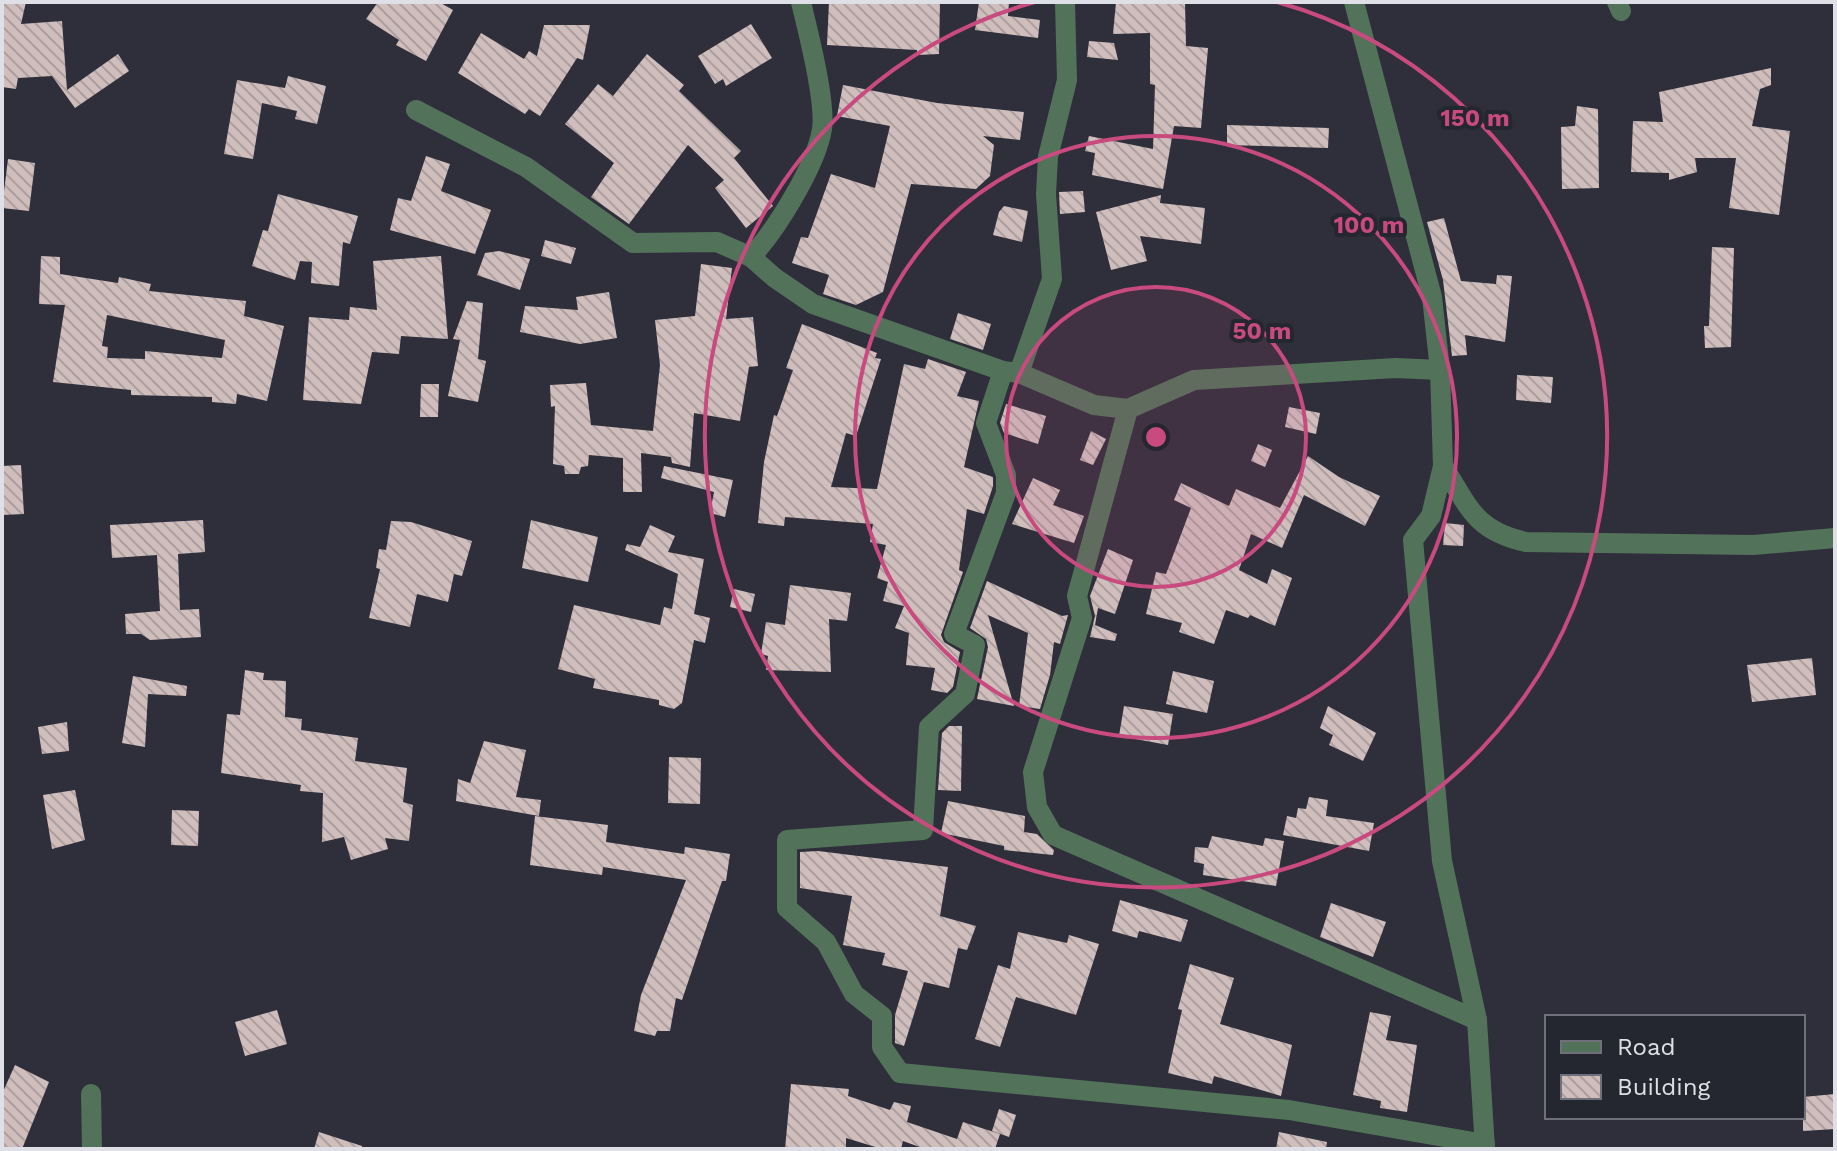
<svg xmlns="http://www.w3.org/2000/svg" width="1837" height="1151" viewBox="0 0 1837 1151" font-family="'Work Sans',sans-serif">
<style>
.building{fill:url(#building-back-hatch);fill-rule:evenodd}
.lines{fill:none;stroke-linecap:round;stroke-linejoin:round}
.minor{stroke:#53725a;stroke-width:20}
.ring{fill:none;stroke:#c94a7e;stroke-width:4}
.centre{fill:#c94a7e;stroke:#242630;stroke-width:4}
.ring-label{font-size:24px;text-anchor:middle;font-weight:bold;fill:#c94a7e;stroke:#242630;stroke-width:8;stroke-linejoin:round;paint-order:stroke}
</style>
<defs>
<pattern id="building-back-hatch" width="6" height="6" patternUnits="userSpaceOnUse" patternTransform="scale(2)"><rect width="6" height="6" fill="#d0bebd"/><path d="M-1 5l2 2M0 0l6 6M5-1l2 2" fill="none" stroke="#ad9f9f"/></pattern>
</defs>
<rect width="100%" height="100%" fill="#2e2f3b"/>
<!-- building -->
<g class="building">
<polygon points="2,2 26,2 21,24 62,21 67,90 118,54 129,71 75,108 52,76 18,78 16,89 2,87"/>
<polygon points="378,2 439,2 453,10 426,61 396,45 399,40 366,19"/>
<polygon points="829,2 940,2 939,54 917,55 917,50 827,45"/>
<polygon points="979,2 1009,2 1008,16 1040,20 1038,38 975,30"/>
<polygon points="1116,2 1185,2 1186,46 1208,48 1201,128 1174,126 1163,189 1092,175 1095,153 1085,151 1089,136 1153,149 1155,85 1150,84 1150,33 1113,34"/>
<polygon points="751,24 772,58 726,86 723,79 715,84 698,56"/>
<polygon points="544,25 590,25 583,60 577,58 540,116 529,109 525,114 458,73 481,33 524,59 529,51 537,56"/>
<polygon points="1089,41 1114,43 1118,60 1087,57"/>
<polygon points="647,54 684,85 679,91 741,151 734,158 773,206 746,228 715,188 724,180 688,145 629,224 591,197 614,163 565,124 598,84 613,96"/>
<polygon points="1771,68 1771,85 1760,89 1752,126 1790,131 1779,215 1729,208 1736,158 1695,158 1697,172 1669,180 1669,173 1631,172 1633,121 1663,122 1659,92"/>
<polygon points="288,76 326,86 317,124 295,119 297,111 262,103 253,159 224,154 237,80 285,88"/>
<polygon points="843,85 937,103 1024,112 1020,140 983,136 994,145 990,176 976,189 911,184 883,292 856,305 823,294 829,275 792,263 801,237 808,238 831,174 875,188 890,126 837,116"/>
<polygon points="1577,106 1598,109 1599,188 1562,189 1561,127 1575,126"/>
<polygon points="1227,125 1329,128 1328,148 1227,145"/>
<polygon points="426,156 450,164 441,191 491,210 475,254 390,230 398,198 411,201"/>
<polygon points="8,159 35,163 29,211 2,208"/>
<polygon points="1083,191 1085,212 1060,214 1059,192"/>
<polygon points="278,194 358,216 350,244 343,242 339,286 311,283 312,262 300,261 295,280 252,266 263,230 268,231"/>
<polygon points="1161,195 1160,203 1205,208 1201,244 1140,236 1147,261 1111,270 1096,212"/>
<polygon points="1004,206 1028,211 1022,242 993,235 999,212"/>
<polygon points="1444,218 1461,281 1496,284 1497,275 1512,276 1505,342 1465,335 1467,355 1452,356 1443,280 1427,222"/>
<polygon points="545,240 576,248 571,264 541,256"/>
<polygon points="1712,247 1734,248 1731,347 1705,348 1704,326 1709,326"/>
<polygon points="499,251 530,259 520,290 477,275 485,253"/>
<path d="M41 256 60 257V274L118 283 119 277 151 284 149 291 246 301 244 316 284 326 267 401 237 394 236 404 212 402V397L131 395V390L53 382 65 305 39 304ZM107 315 225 340 222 358 145 351V359L107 358 108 347 102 346Z"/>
<polygon points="441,256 448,339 401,336 399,354 372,352 361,404 303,400 309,317 349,320 350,307 377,310 373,261"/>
<polygon points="701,264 732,268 726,319 753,317 758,366 749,367 740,421 694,413 690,467 672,463 671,457 641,453 642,492 623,492 623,458 589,455 588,466 581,467 579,474 565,474 564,466 553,464 555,406 551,407 550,385 586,383 591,425 653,431 660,365 655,320 695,316"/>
<polygon points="609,292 617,338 580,344 520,332 525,306 578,310 576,297"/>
<polygon points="467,301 483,303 478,359 486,361 478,402 448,396 460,340 453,339"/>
<polygon points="958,313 991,324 983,350 950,339"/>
<polygon points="802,324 877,353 875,358 881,359 856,436 846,433 831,487 877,489 904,364 925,369 928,359 966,372 957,396 979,401 964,467 993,477 993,486 984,514 967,509 959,570 963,572 941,635 944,642 960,652 953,687 947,693 931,690 935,668 906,665 909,633 895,628 904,606 883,601 888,582 877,578 886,545 870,542 873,524 785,517 784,526 758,523 764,462 774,415 777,416 793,370 786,368"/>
<polygon points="1517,375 1553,377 1551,403 1516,400"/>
<polygon points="421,384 439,384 438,417 420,417"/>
<polygon points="1006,404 1046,416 1038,444 1004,433 1000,423"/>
<polygon points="1289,407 1320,413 1316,434 1285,427"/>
<polygon points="1091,431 1106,439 1093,465 1080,460"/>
<polygon points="1258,444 1272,450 1265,467 1251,461"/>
<polygon points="1308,456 1339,477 1380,496 1365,526 1304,495 1282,548 1251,534 1239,570 1267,584 1272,569 1292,578 1275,626 1250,615 1248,618 1226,610 1214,644 1179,632 1182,623 1146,614 1156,572 1166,574 1191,508 1174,500 1181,483 1229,506 1236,489 1280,508"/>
<polygon points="21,465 24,514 2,515 2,466"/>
<polygon points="664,466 733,480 725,517 710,513 714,492 661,478"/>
<polygon points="1033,478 1060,490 1053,505 1084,516 1074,543 1012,524"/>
<polygon points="203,520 205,552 178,554 180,610 199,609 201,637 150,640 141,634 126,634 125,614 160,611 157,555 112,558 110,525"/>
<polygon points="531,520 598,537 588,582 522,568"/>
<polygon points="391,521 411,522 472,541 462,576 454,574 448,602 417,594 410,627 369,618 380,569 376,568 379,549 386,550"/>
<polygon points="1445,523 1464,525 1463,546 1443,545"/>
<polygon points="650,525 675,536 668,552 704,559 694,614 710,618 705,643 694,640 682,703 674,709 659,705 659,700 593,688 595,679 558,669 574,605 660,625 664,607 672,609 678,574 625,550 627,544 640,547"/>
<polygon points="1108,549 1133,560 1115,614 1098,608 1095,625 1117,634 1115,641 1090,637 1095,616 1090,596"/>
<polygon points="987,581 1062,616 1068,615 1060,644 1054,642 1050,675 1040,709 1019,706 1028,633 988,615 1014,706 977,699 988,647 986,639 970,628"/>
<polygon points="790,585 851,593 847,621 829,619 831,672 766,670 768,656 761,654 766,622 785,625"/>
<polygon points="734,589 755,594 751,612 730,607"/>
<polygon points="1812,658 1816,695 1752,702 1747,665"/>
<polygon points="245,670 264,673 263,680 286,681 285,717 302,719 301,730 358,738 355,761 407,768 403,802 413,805 409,841 385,838 388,849 351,860 344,837 322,842 323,793 300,791 301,785 221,773 227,714 240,715"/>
<polygon points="1173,671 1214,681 1207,713 1166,704"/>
<polygon points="133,676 187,686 186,696 148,694 145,747 122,743"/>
<polygon points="1124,706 1173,714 1168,745 1119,736"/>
<polygon points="1328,706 1376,733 1363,761 1329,745 1333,735 1320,728"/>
<polygon points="67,722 69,751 42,754 38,727"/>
<polygon points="949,726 962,726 961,791 938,790 942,733"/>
<polygon points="484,741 526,750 516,797 541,800 539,816 456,801 458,779 470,783"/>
<polygon points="669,757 701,758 700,804 668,803"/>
<polygon points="75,790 85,840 52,849 43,795"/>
<polygon points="1309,797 1328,800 1326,816 1374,823 1369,851 1283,835 1287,816 1296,818 1298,808 1306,809"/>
<polygon points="948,801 1025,816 1024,832 1037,834 1054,850 1053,855 1004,850 1004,846 941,833"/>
<polygon points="172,810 199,811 198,846 171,845"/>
<polygon points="535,816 608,825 606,842 684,854 685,847 730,854 726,881 722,881 682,1000 676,998 670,1031 657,1031 655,1036 634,1031 641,995 686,880 603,867 602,875 530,865"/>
<polygon points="1212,836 1263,846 1265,838 1284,841 1276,886 1203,875 1204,864 1194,862 1195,847 1208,848"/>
<polygon points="818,851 948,867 940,916 976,926 967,950 958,948 949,988 924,982 904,1046 895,1043 895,1015 908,971 882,965 885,953 843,945 852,896 800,888 800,852"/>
<polygon points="1120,900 1188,920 1181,942 1139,931 1137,938 1112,931"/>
<polygon points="1331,903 1386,922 1373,957 1320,937"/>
<polygon points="1018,932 1067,943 1069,935 1099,944 1076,1015 1016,997 1000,1047 975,1039 998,965 1010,969"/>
<polygon points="1190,964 1234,978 1220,1024 1292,1045 1281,1096 1214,1076 1212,1084 1168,1073 1182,1010 1178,1009"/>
<polygon points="277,1010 287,1044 245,1056 235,1022"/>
<polygon points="1370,1012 1391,1016 1386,1040 1417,1045 1407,1112 1380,1108 1381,1101 1353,1095"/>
<polygon points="15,1065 49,1082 22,1149 2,1149 2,1094"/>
<polygon points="791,1084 849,1089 848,1096 890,1110 894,1102 911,1106 907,1122 957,1139 963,1122 1000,1134 995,1149 925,1149 903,1141 901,1149 882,1149 846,1138 846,1149 785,1149"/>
<polygon points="1835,1094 1835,1129 1803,1131 1803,1097"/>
<polygon points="999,1109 1016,1115 1009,1137 992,1131"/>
<polygon points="319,1132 362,1146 362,1149 314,1149"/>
<polygon points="1279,1132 1327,1142 1326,1149 1276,1149"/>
</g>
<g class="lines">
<!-- minor -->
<g class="minor">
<polyline points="1354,2 1432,297 1440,370 1443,466 1431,516 1413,540 1442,861 1477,1020 1485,1149"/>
<polyline points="1617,2 1621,11"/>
<polyline points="416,110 526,167 633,243 717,242 751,257 775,278 813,304 1003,371 1019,373 1094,405 1128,409 1194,380 1396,368 1440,370"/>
<path d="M751 257C776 230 816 166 822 129 826 101 808 32 801 2"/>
<polyline points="1003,371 986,423 1006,475 1006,493 954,634 975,645 965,694 929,727 923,830 787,840 787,908 826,942 854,994 882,1016 882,1047 900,1073 1289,1110 1485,1144"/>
<polyline points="1019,373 1052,279 1046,194 1048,157 1067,80 1065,2"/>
<polyline points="1128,409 1077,596 1082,618 1033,772 1037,807 1053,835 1477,1020"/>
<path d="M1443 466C1469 507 1475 531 1526 542L1753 545 1835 538"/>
<polyline points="91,1094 92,1149"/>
</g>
</g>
<!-- distance rings -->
<circle cx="1156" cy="437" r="150" fill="#c94a7e" fill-opacity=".12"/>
<g class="ring">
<circle cx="1156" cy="437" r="150"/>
<circle cx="1156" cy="437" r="301"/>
<path d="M1277 2A451 451 0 1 1 1035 2"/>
</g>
<circle cx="1156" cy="437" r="12" class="centre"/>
<g class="ring-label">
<text x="1475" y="126">150 m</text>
<text x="1369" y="233">100 m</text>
<text x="1262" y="339">50 m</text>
</g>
<!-- border -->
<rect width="1837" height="1151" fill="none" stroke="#dfe0e7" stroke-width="8"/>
<!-- legend -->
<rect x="1545" y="1015" width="260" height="104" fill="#242630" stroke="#6f7079" stroke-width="2"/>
<rect x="1561" y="1041" width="40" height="12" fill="#53725a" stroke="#6f7079" stroke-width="2"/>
<text x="1617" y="1055" font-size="24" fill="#dfe0e7">Road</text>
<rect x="1561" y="1075" width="40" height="24" fill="url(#building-back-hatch)" stroke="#6f7079" stroke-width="2"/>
<text x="1617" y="1095" font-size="24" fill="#dfe0e7">Building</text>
</svg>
